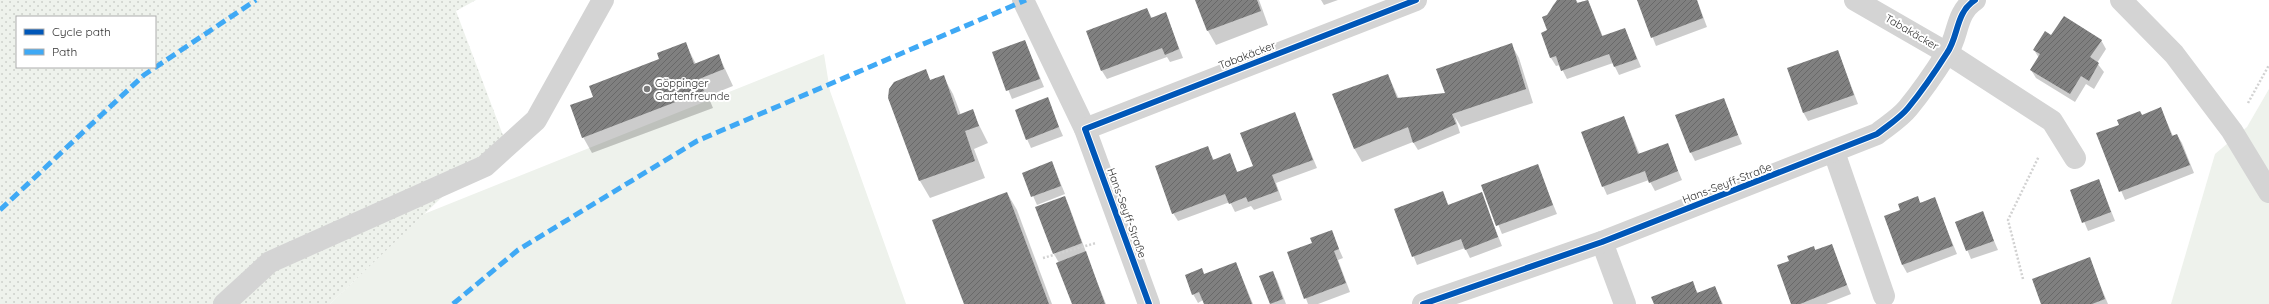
<svg xmlns="http://www.w3.org/2000/svg" width="2269" height="304" viewBox="0 0 2269 304" font-family="Quicksand,sans-serif">
<style>
.grass{fill:#eef2ec}
.garden{fill:url(#garden-dots);fill-rule:evenodd}
.shadow{fill:#0003}
.building{fill:url(#building-hatch)}
.lines{fill:none;stroke-linecap:round;stroke-linejoin:round}
.path{stroke:#d2d2d2;stroke-width:2.5;stroke-dasharray:2 2;stroke-linecap:butt}
.minor{stroke:#d4d4d4;stroke-width:22}
.quiet{stroke:#3fa9f5;stroke-width:5;stroke-dasharray:10 5;stroke-linecap:butt}
.cycleway-casing{stroke:#fff;stroke-width:8}
.cycleway{stroke:#0057b8;stroke-width:6}
.poi-dot{fill:#7a7a7a;stroke:#fff;stroke-width:1.5}
.labels{text-anchor:middle;dominant-baseline:central;stroke-width:4;stroke-linejoin:round;paint-order:stroke}
.street-label{font-size:11px;fill:#323232;stroke:#fff}
.poi-label{font-size:11px;fill:#323232;stroke:#fff;text-anchor:start}
</style>
<defs>
<pattern id="garden-dots" width="8" height="8" patternUnits="userSpaceOnUse"><rect width="8" height="8" fill="#eef2ec"/><path d="M2 2h.1M6 6h.1" fill="none" stroke="#cdd0cb" stroke-width="1.8" stroke-linecap="round"/></pattern>
<pattern id="building-hatch" width="6" height="6" patternUnits="userSpaceOnUse"><rect width="6" height="6" fill="#808080"/><path d="M-1 1l2-2M0 6l6-6M5 7l2-2" fill="none" stroke="#696969"/></pattern>
</defs>
<rect width="100%" height="100%" fill="#fff"/>
<!-- grass -->
<g class="grass">
<polygon points="824,54 830,91 906,304 330,304 424,214"/>
<polygon points="2269,89 2269,304 2171,304 2215,154 2247,127"/>
</g>
<!-- garden -->
<path class="garden" d="M0 0H476L456 11 504 138 330 304H0ZM17 17H155V67H17Z"/>
<!-- shadow -->
<g class="shadow">
<polygon points="1196,0 1259,0 1268,25 1216,45 1208,31"/>
<polygon points="1321,0 1338,0 1324,5"/>
<polygon points="1558,0 1576,0 1578,3 1588,0 1603,37 1625,29 1641,67 1619,75 1613,63 1567,79 1560,65 1556,66 1551,58 1542,33 1548,31 1548,16 1553,5"/>
<polygon points="1638,0 1697,0 1707,27 1656,46"/>
<polygon points="1147,9 1152,18 1166,14 1183,58 1170,62 1167,57 1107,79 1102,71"/>
<polygon points="2052,37 2101,40 2106,49 2097,63 2104,72 2094,89 2086,84 2075,102 2036,78 2031,70 2039,58 2034,50"/>
<polygon points="1025,41 1044,87 1012,99 993,53"/>
<polygon points="685,43 696,64 719,56 733,86 708,96 713,108 592,153 583,137 595,98"/>
<polygon points="1511,44 1519,58 1533,103 1461,127 1455,117 1460,133 1418,150 1413,142 1362,162 1354,148 1388,75 1399,99 1446,94"/>
<polygon points="1838,51 1858,104 1808,121 1803,112"/>
<polygon points="925,71 931,81 943,76 953,94 961,115 972,111 988,143 974,149 985,178 930,198 920,181 889,98"/>
<polygon points="1047,99 1063,136 1031,148 1027,139"/>
<polygon points="1723,99 1742,144 1695,161 1691,153"/>
<polygon points="2161,109 2173,136 2177,135 2182,143 2194,173 2125,200 2097,134"/>
<polygon points="1295,114 1317,168 1276,183 1282,200 1254,210 1251,206 1235,212 1230,202 1178,221 1173,213 1207,147 1214,160 1229,155 1238,173 1254,167"/>
<polygon points="1624,117 1640,155 1667,144 1682,180 1655,191 1649,180 1607,195 1603,186"/>
<polygon points="1052,162 1065,194 1037,205 1023,173"/>
<polygon points="1537,165 1557,214 1502,234 1482,185"/>
<polygon points="2099,180 2115,221 2088,231 2071,190"/>
<polygon points="1442,192 1449,206 1481,193 1502,246 1470,258 1465,248 1417,265 1395,209"/>
<polygon points="1007,193 1017,210 1052,304 965,304"/>
<polygon points="1065,197 1069,206 1086,252 1085,252 1106,304 1073,304 1059,263 1054,254"/>
<polygon points="1917,198 1921,203 1934,198 1957,254 1907,273 1902,264 1901,211"/>
<polygon points="1982,213 1998,250 1971,259 1956,223"/>
<polygon points="1331,231 1343,258 1338,260 1350,292 1318,304 1308,304 1289,253 1313,244"/>
<polygon points="1831,246 1851,294 1826,304 1793,304 1790,261 1813,247 1816,251"/>
<polygon points="2089,258 2108,304 2042,304"/>
<polygon points="1236,263 1253,304 1205,304 1203,300 1198,303 1193,294 1204,275"/>
<polygon points="1272,272 1277,280 1286,304 1271,304 1261,276"/>
<polygon points="1692,283 1698,293 1715,287 1723,304 1655,304"/>
</g>
<!-- building -->
<g class="building">
<polygon points="1195,0 1257,0 1261,11 1207,31"/>
<polygon points="1557,0 1576,0 1577,3 1588,0 1602,36 1625,28 1637,59 1614,67 1609,54 1561,71 1556,56 1550,58 1541,33 1547,30 1542,17 1547,15"/>
<polygon points="1637,0 1697,0 1703,18 1651,38"/>
<polygon points="1147,8 1151,18 1166,12 1179,49 1165,55 1162,48 1101,71 1086,31"/>
<polygon points="2064,16 2102,40 2090,57 2099,63 2089,81 2081,76 2070,94 2030,70 2040,54 2033,50 2045,31 2051,35"/>
<polygon points="1025,40 1040,79 1006,91 992,52"/>
<polygon points="686,42 694,64 719,54 724,69 699,79 704,91 582,138 570,105 593,97 589,86 659,59 657,53"/>
<polygon points="1512,43 1526,89 1452,114 1456,124 1413,143 1408,127 1354,149 1332,94 1388,74 1397,98 1445,93 1436,69"/>
<polygon points="1838,50 1854,95 1803,113 1787,68"/>
<polygon points="926,69 930,80 944,75 958,115 973,109 979,126 965,131 975,161 919,181 888,98 889,89 894,82"/>
<polygon points="1048,97 1059,127 1026,140 1015,110"/>
<polygon points="1724,98 1738,135 1690,153 1675,115"/>
<polygon points="2161,107 2172,136 2177,134 2190,165 2119,192 2096,133 2119,125 2117,120 2140,111 2142,115"/>
<polygon points="1295,112 1313,160 1272,175 1278,191 1248,202 1246,197 1229,204 1225,194 1172,214 1155,166 1208,146 1213,160 1230,153 1237,172 1253,166 1240,133"/>
<polygon points="1624,116 1638,154 1668,143 1678,171 1649,183 1645,171 1602,187 1581,132"/>
<polygon points="1052,161 1061,186 1031,197 1022,173"/>
<polygon points="1538,164 1553,205 1496,226 1481,185"/>
<polygon points="2099,179 2111,212 2082,223 2070,190"/>
<polygon points="1443,191 1448,205 1482,192 1498,237 1465,250 1461,239 1412,257 1394,209"/>
<polygon points="1007,192 1049,304 964,304 932,220"/>
<polygon points="1065,196 1082,243 1053,254 1035,207"/>
<polygon points="1918,196 1920,203 1935,197 1953,246 1902,265 1884,216 1900,210 1898,204"/>
<polygon points="1983,211 1994,241 1966,251 1955,222"/>
<polygon points="1332,230 1339,249 1334,251 1346,283 1304,299 1287,252 1312,243 1310,238"/>
<polygon points="1832,244 1847,285 1800,304 1791,304 1777,265 1789,261 1787,256 1814,246 1815,250"/>
<polygon points="1086,251 1105,304 1072,304 1056,263"/>
<polygon points="2090,257 2105,299 2092,304 2041,304 2032,279"/>
<polygon points="1236,262 1252,304 1204,304 1199,292 1192,295 1185,275 1202,268 1204,274"/>
<polygon points="1273,271 1283,299 1270,304 1259,276"/>
<polygon points="1693,281 1697,293 1715,286 1722,304 1654,304 1651,297"/>
</g>
<g class="lines">
<!-- path -->
<g class="path">
<polyline points="2248,103 2269,65"/>
<polyline points="1043,258 1096,243"/>
<polyline points="2023,279 2008,220 2039,156"/>
</g>
<!-- minor -->
<g class="minor">
<polyline points="1023,0 1085,129 1149,304"/>
<polyline points="1855,0 1947,53 2052,121 2075,158"/>
<polyline points="2121,0 2174,54 2232,131 2269,192"/>
<polyline points="1085,129 1416,0"/>
<polyline points="1834,152 1884,296"/>
<polyline points="1602,242 1625,304"/>
<polyline points="224,304 270,262 485,166 536,120 603,0"/>
<path d="M1423 304 1602 242 1877 134C1887 126 1900 118 1908 108 1922 91 1935 72 1947 53 1959 36 1955 13 1975 0"/>
</g>
<!-- quiet -->
<g class="quiet">
<polyline points="0,210 144,75 256,0"/>
<polyline points="453,304 518,250 697,141 1026,0"/>
</g>
<defs>
<g id="cycleway">
<polyline points="1149,304 1085,129 1416,0"/>
<path d="M1423 304 1602 242 1877 134C1887 126 1900 118 1908 108 1922 91 1935 72 1947 53 1959 36 1955 13 1975 0"/>
</g>
</defs>
<!-- cycleway casing -->
<use href="#cycleway" class="cycleway-casing"/>
<!-- cycleway -->
<use href="#cycleway" class="cycleway"/>
</g>
<!-- markers -->
<circle class="poi-dot" cx="647" cy="89" r="4"/>
<g class="labels">
<!-- street labels -->
<g class="street-label">
<text transform="translate(1912 32) rotate(30)">Tabakäcker</text>
<text transform="translate(1247 55) rotate(-21)">Tabakäcker</text>
<text transform="translate(1727 183) rotate(-21)">Hans-Seyff-Straße</text>
<text transform="translate(1127 213) rotate(70)">Hans-Seyff-Straße</text>
</g>
<!-- poi labels -->
<g class="poi-label">
<text x="655" y="83">Göppinger<tspan x="655" dy="13">Gartenfreunde</tspan></text>
</g>
</g>
<!-- legend -->
<rect x="16" y="16" width="140" height="52" fill="#ffffff" stroke="#adadad"/>
<rect x="24" y="29" width="20" height="6" fill="#0057b8" stroke="#adadad"/>
<text x="52" y="36" font-size="12" fill="#323232">Cycle path</text>
<rect x="24" y="49" width="20" height="6" fill="#3fa9f5" stroke="#adadad"/>
<text x="52" y="56" font-size="12" fill="#323232">Path</text>
</svg>
